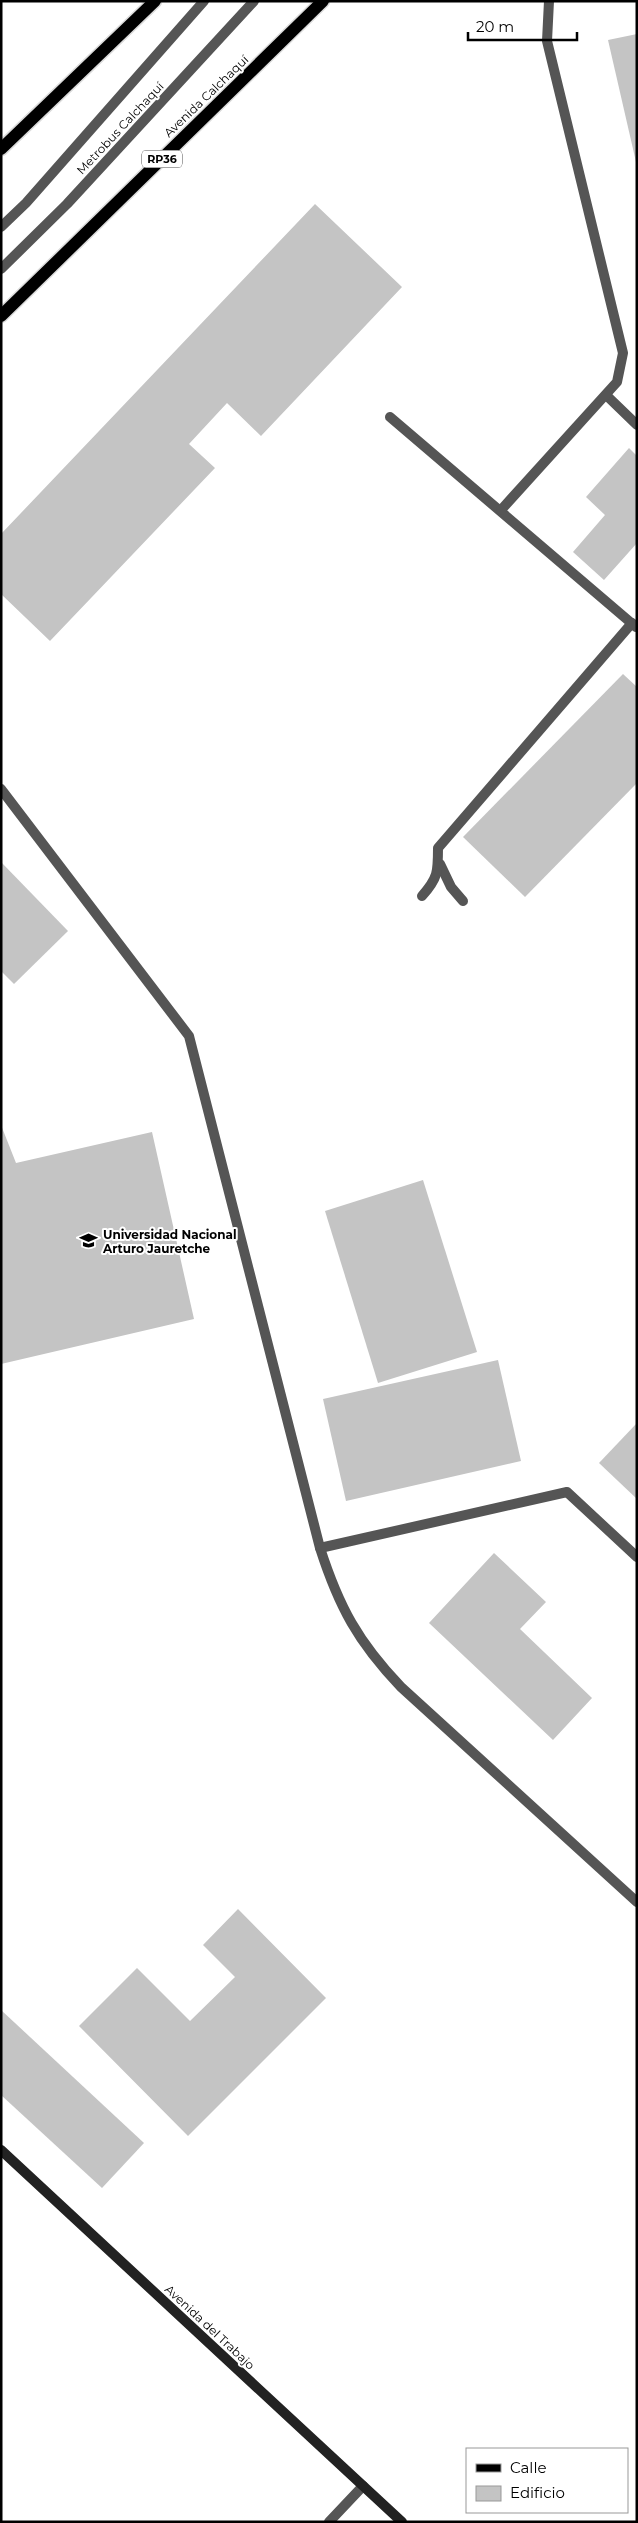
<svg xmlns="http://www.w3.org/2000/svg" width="638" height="2523" viewBox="0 0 638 2523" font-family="Montserrat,sans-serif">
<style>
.building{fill:#c4c4c4}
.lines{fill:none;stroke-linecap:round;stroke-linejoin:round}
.primary-casing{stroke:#dbdbdb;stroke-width:15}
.service{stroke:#555;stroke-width:10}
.minor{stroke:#555;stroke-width:10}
.secondary{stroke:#222;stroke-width:10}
.primary{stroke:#000;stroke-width:12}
.labels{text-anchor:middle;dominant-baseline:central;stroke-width:4;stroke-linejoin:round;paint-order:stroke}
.shield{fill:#fff;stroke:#4c4c4c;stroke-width:1}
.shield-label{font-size:11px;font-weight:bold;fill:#000}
.street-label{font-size:12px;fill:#000;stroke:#fff}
.poi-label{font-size:12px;font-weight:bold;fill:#000;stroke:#fff;text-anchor:start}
</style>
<rect width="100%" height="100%" fill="#fff"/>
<!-- building -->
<g class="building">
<polygon points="637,34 637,162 636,162 608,40"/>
<polygon points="315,204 402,287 261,436 227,403 189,444 215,468 50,641 1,594 1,534"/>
<polygon points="629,448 637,456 637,543 604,580 573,552 605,515 586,497"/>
<polygon points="623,674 637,687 637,783 525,897 463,837"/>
<polygon points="1,862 68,931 14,984 1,971"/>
<polygon points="1,1125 16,1163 152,1132 194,1319 1,1364"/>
<polygon points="423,1180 477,1352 378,1383 325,1211"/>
<polygon points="498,1360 521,1461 346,1501 323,1399"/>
<polygon points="637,1423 637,1499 599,1463"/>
<polygon points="494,1553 546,1602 520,1629 592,1698 553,1740 429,1623"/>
<polygon points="238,1909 326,1998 188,2136 79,2026 137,1968 190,2021 235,1977 203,1945"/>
<polygon points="1,2010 144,2143 102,2188 1,2095"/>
</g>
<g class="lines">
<defs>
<g id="primary">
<polyline points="1,149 155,1"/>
<polyline points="1,316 323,1"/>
</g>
</defs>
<!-- primary casing -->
<use href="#primary" class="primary-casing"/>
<!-- service -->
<g class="service">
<polyline points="1,227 26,203 204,1"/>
<polyline points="1,269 67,204 254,1"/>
<polyline points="606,395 637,425"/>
<polyline points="390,417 636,627"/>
<polyline points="501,510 617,382 623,353 547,41 549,1"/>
<path d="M1 789 189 1036 320 1548C339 1607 358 1642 401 1687L637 1902"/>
<polyline points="440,864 451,887 463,901"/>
<path d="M422 896C438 878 438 872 438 848L632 623"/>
<polyline points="320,1548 567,1492 637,1557"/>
</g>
<!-- minor -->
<polyline class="minor" points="329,2522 363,2486"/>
<!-- secondary -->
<polyline class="secondary" points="1,2150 402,2522"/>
<!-- primary -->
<use href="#primary" class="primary"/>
</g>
<!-- icons -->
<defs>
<symbol id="university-bare" viewBox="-9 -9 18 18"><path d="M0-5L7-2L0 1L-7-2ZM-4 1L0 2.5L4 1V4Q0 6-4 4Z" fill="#000" stroke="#fff" stroke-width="2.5" paint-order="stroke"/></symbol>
</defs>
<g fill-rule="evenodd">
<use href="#university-bare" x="76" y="1228" width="25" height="25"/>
</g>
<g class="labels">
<!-- shield labels -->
<rect class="shield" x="142" y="150.5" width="40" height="17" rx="4"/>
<g class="shield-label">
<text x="162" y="159">RP36</text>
</g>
<!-- street labels -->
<g class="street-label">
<text transform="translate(206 96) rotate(-44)">Avenida Calchaquí</text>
<text transform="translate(120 128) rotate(-47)">Metrobus Calchaquí</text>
<text transform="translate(210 2327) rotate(43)">Avenida del Trabajo</text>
</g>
<!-- poi labels -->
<g class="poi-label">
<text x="103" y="1234">Universidad Nacional<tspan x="103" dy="14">Arturo Jauretche</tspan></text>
</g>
</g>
<!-- border -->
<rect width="638" height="2523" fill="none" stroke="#000000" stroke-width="5"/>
<!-- legend -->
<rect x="466" y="2448" width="162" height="65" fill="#ffffff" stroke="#999999"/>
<rect x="476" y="2464" width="25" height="8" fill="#000000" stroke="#999999"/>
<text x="510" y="2473" font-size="15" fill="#000000">Calle</text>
<rect x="476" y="2486" width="25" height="15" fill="#c4c4c4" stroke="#999999"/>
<text x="510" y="2498" font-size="15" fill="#000000">Edificio</text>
<!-- scale -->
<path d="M468 32v8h109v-8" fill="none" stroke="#000000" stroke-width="2.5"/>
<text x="476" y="32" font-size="15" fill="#000000" stroke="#ffffff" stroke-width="4" paint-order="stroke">20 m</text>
</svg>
